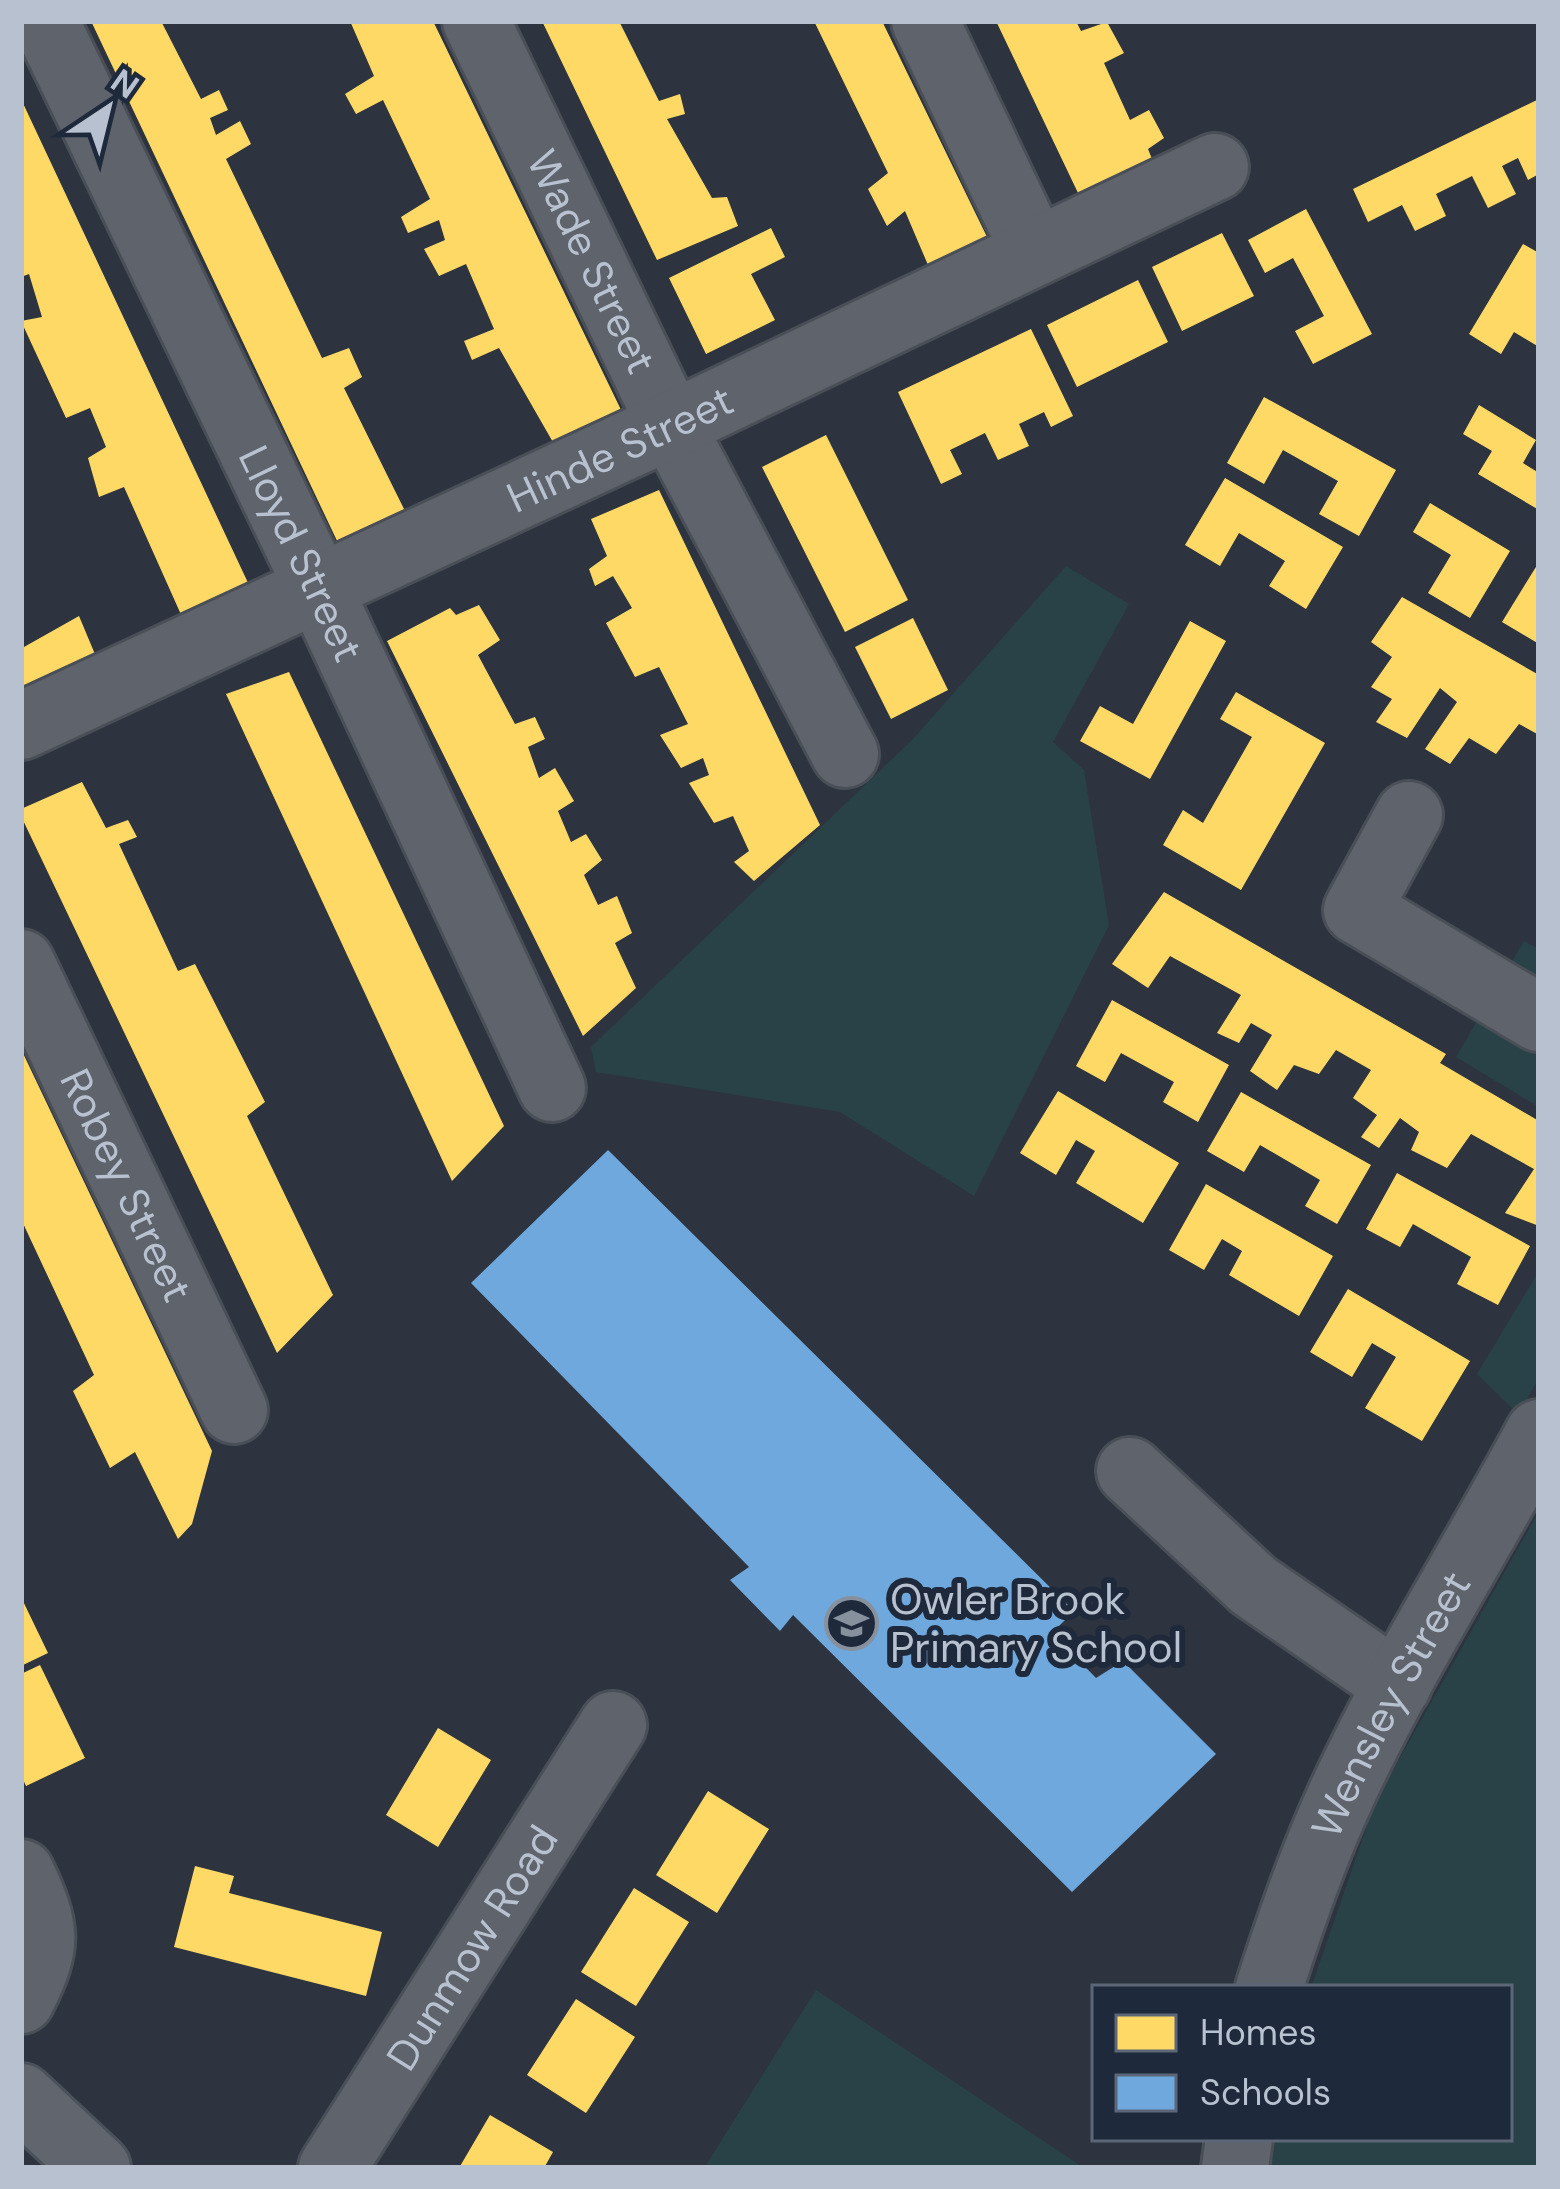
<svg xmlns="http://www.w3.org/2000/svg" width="1560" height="2189" viewBox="0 0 1560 2189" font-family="'DM Sans',sans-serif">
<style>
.green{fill:#284247}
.homes{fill:#ffd966}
.schools{fill:#6fa8dc}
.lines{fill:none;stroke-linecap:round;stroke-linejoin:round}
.minor-casing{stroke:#4a4f57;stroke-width:72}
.major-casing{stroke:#4b515b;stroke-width:72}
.minor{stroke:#5e636c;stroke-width:66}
.major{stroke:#60656e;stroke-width:66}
.labels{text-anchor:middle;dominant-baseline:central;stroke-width:12;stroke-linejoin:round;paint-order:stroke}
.street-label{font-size:42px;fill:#b8c1cf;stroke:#1e2a3b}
.poi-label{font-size:42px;fill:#b8c1cf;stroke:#1e2a3b;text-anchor:start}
</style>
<rect width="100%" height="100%" fill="#2d343f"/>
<!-- green -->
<g class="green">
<polygon points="1066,566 1129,604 1053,742 1084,770 1109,925 974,1196 840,1112 596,1072 591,1047 913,739"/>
<polygon points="1524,941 1539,949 1539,1107 1456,1057"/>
<polygon points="1539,1271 1539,1378 1518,1414 1477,1374"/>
<polygon points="1539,1511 1539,2168 1270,2168 1274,2138 1509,2138 1509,1988 1311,1988 1376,1800"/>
<polygon points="816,1990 1084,2168 704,2168"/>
</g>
<!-- homes -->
<g class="homes">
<polygon points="91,21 161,21 201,99 219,90 228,110 210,118 216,135 240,121 251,144 226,159 322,358 349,348 362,377 344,388 406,513 339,545"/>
<polygon points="350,21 433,21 623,414 554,444 499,348 472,360 464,341 494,329 466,264 439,276 424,249 445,240 439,220 408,233 401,217 430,199 383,100 356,114 345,94 374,76"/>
<polygon points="542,21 619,21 659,101 680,94 685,114 667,119 712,198 727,197 738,226 657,260"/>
<polygon points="814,21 882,21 988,239 928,265 905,211 887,226 868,189 888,173"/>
<polygon points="996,21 1076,21 1081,31 1107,22 1124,53 1104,63 1130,120 1149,110 1164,138 1148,149 1154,164 1079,195"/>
<polygon points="21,99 250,587 183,619 124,487 99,497 88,458 106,447 90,408 66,418 21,321 42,317 29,274 21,277"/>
<polygon points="1539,99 1539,174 1528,180 1518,158 1502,166 1516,194 1488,208 1472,176 1436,194 1446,216 1415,231 1402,205 1368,222 1353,189"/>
<polygon points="1306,209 1372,334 1313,364 1295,331 1324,316 1293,258 1265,273 1248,240"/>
<polygon points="771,228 785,257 751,274 775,320 706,354 669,278"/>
<polygon points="1222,233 1254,296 1182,331 1152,267"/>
<polygon points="1523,244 1539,253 1539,347 1514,332 1501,354 1469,334"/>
<polygon points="1138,280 1168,342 1077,387 1047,325"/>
<polygon points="1031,329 1073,416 1051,427 1044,412 1019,424 1029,446 998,460 985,433 950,450 962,474 941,484 898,392"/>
<polygon points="1264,397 1396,470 1359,536 1319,514 1338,481 1283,450 1264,484 1227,463"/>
<polygon points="1479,405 1536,440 1523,463 1539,473 1539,510 1478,474 1492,451 1463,434"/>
<polygon points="826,435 908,600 845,632 762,467"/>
<polygon points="1225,478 1343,547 1306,609 1269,586 1285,561 1239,533 1220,566 1185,545"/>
<polygon points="659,490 820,825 754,881 734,862 749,851 733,816 714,823 689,783 709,775 703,758 681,768 660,735 688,724 659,667 635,677 606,623 632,608 613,576 595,586 589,569 607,556 591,519"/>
<polygon points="1430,503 1510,551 1470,618 1428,593 1451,555 1413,532"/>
<polygon points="1539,562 1539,644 1502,622"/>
<polygon points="1402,597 1539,675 1539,735 1519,724 1496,754 1469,738 1450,764 1425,749 1457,702 1440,688 1407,738 1376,722 1392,699 1371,687 1392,657 1371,642"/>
<polygon points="479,605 500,640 478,655 515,724 535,717 545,739 528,747 539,778 555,768 574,801 558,811 571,842 586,834 602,860 584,875 598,905 617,896 632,933 615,943 636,988 583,1036 387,641 450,608 456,615"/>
<polygon points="79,616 97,659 21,693 21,642 24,647"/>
<polygon points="913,618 948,690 891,719 855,647"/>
<polygon points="1190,621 1226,641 1150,779 1080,741 1100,706 1133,724"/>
<polygon points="289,672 504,1126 452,1181 226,694"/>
<polygon points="1236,692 1325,743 1241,890 1163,845 1183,810 1203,823 1252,737 1220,719"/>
<polygon points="82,782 106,828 128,820 137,837 119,844 178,971 195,964 265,1102 247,1116 333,1295 277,1353 21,816 21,809"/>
<polygon points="1164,892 1446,1054 1440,1063 1539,1121 1539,1226 1505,1213 1534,1169 1471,1134 1447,1168 1411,1150 1419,1132 1400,1118 1379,1148 1361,1137 1377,1115 1353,1098 1371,1070 1336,1050 1319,1074 1294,1065 1277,1090 1250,1071 1272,1035 1251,1023 1239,1043 1217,1033 1241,995 1170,956 1148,988 1112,964"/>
<polygon points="1112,1000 1229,1065 1198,1122 1163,1102 1174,1082 1121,1053 1105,1082 1076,1066"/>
<polygon points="21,1049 212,1451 192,1524 178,1539 135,1452 110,1468 73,1391 94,1375 21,1219"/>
<polygon points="1058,1091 1179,1163 1143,1223 1076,1183 1095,1151 1076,1140 1056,1175 1020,1153"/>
<polygon points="1241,1092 1371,1165 1337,1224 1305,1206 1320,1180 1260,1145 1244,1172 1207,1151"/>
<polygon points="1397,1173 1530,1246 1498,1305 1457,1284 1471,1257 1413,1224 1400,1247 1366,1229"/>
<polygon points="1206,1184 1333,1256 1299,1316 1229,1275 1242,1251 1222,1239 1204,1270 1169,1250"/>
<polygon points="1348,1289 1470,1361 1422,1441 1365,1408 1396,1357 1372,1343 1352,1377 1310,1352"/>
<polygon points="21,1597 48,1653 21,1666"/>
<polygon points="40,1665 85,1758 26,1786 21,1775 21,1674"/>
<polygon points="438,1728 491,1760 438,1847 386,1815"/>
<polygon points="708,1791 769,1829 717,1913 656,1875"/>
<polygon points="195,1866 234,1876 229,1893 382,1932 366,1996 174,1947"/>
<polygon points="634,1888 689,1922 636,2006 581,1972"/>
<polygon points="576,1999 635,2037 586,2113 527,2075"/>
<polygon points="490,2115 553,2152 544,2168 459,2168"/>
</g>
<!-- schools -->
<polygon class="schools" points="608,1150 1074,1611 1052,1633 1096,1678 1123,1661 1216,1754 1072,1892 793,1615 780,1631 730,1580 749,1567 471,1283"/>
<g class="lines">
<defs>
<g id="minor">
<path id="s1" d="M45 21 319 589 552 1088"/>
<path id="s2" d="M476 21 671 425 845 754"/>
<polyline points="925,21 1034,250"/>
<path id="s3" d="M21 726 671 425 1215 167"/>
<polyline points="1409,815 1357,910 1539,1018"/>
<path id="s4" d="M21 963 234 1410"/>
<polyline points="1130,1471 1254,1586 1398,1685"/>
<path d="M21 1873C47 1928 49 1945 21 2000"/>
<path id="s5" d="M1269 1988C1291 1920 1314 1853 1344 1789 1401 1667 1475 1552 1539 1433"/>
<path id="s6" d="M332 2168 613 1725"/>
<polyline points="1235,2168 1239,2138"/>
</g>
<polyline id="major" points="21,2097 97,2168"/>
</defs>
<!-- minor casing -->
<use href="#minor" class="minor-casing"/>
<!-- major casing -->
<use href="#major" class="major-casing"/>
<!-- minor -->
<use href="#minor" class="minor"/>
<!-- major -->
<use href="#major" class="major"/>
</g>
<!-- icons -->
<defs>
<symbol id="school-ring" viewBox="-11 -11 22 22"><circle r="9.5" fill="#1e2a3b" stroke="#87909d" stroke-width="1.5"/><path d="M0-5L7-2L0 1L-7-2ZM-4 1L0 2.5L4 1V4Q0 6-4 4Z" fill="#87909d"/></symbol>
</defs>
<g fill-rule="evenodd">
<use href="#school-ring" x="822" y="1594" width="59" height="59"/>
</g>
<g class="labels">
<!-- street labels -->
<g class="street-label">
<text stroke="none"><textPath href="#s2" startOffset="267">Wade Street</textPath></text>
<text stroke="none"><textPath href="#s3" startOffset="660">Hinde Street</textPath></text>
<text stroke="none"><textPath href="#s1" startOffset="591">Lloyd Street</textPath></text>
<text stroke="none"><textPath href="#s4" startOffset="246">Robey Street</textPath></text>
<text stroke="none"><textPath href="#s5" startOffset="309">Wensley Street</textPath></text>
<text stroke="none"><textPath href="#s6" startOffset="261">Dunmow Road</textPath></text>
</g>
<!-- poi labels -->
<g class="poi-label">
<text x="890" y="1599">Owler Brook<tspan x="890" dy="48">Primary School</tspan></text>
</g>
</g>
<!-- border -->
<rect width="1560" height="2189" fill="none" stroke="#b8c1cf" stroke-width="48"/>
<!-- legend -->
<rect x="1092" y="1985" width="420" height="156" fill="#1e2a3b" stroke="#5c6676" stroke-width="3"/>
<rect x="1116" y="2015" width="60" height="36" fill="#ffd966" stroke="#5c6676" stroke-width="3"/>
<text x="1200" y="2045" font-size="36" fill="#b8c1cf">Homes</text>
<rect x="1116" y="2075" width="60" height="36" fill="#6fa8dc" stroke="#5c6676" stroke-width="3"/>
<text x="1200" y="2105" font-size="36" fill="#b8c1cf">Schools</text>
<!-- north arrow -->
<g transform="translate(108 108) rotate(35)" stroke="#1e2a3b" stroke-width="9" paint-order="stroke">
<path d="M0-9L21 45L0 30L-21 45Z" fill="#b8c1cf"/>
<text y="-18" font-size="33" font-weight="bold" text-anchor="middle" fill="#b8c1cf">N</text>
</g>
</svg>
